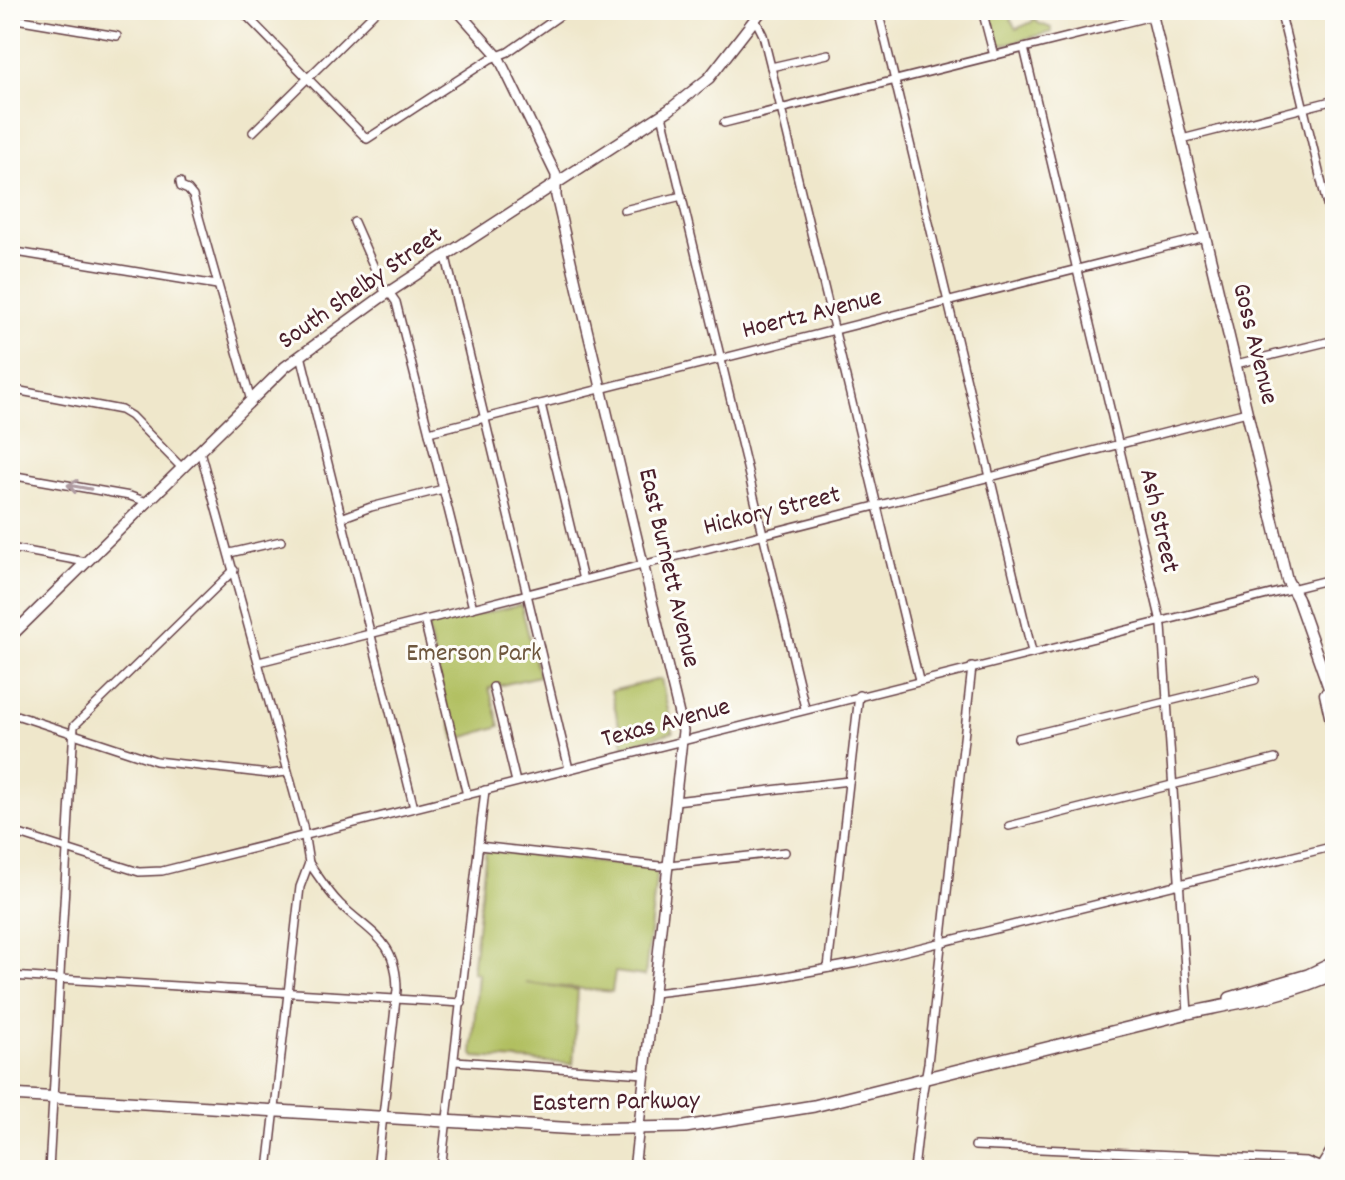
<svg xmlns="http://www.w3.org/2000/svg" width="1345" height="1180" viewBox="0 0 1345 1180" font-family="Dekko,sans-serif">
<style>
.green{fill:#b1bf61;stroke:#7e6f46;stroke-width:2}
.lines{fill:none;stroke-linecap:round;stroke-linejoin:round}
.minor-casing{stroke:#633d43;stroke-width:10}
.tertiary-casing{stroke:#633d43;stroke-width:12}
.secondary-casing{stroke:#633d43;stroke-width:13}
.primary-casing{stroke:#633d43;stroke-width:14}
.minor{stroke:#fff;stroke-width:7}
.tertiary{stroke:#fff;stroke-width:9}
.secondary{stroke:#fff;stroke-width:10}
.primary{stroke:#fff;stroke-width:11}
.oneway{stroke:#ae9aa0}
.labels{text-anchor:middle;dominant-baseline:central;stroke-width:6;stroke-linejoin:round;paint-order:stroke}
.street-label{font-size:26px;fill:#4a1f2b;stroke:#fdfcf7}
.park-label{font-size:26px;fill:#6e573e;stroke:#fdfcf7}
</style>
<rect width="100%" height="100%" fill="#fdfcf7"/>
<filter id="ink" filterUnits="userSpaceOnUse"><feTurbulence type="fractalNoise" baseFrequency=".0125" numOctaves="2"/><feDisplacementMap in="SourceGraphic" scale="16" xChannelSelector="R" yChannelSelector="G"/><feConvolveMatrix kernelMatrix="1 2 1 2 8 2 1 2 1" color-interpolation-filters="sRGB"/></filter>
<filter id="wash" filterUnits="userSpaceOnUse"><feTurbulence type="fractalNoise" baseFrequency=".006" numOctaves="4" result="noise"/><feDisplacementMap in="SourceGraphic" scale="32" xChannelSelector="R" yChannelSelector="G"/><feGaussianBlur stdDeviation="1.8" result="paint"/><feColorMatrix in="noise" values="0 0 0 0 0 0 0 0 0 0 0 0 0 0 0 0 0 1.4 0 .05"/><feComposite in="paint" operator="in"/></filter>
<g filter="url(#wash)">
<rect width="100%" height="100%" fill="#efe7cb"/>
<!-- green -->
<g class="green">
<polygon points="989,10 1011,10 1011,20 1016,29 1032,22 1034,17 1038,23 1051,28 1052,32 998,46"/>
<polygon points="521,605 539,676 489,688 500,726 455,740 427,626"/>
<polygon points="661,679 673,732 624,746 611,691"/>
<polygon points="486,850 657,869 645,976 615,972 612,992 526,983 578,990 573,1064 475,1057 472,1053 478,973 472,972"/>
</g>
</g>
<g filter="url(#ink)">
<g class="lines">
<defs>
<g id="minor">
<polyline points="241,10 367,139 490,59 508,52 568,10"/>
<polyline points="878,10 1032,652"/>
<polyline points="982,10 994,56"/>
<polyline points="1280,10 1335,238"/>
<polyline points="10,18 117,36"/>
<polyline points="755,19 763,35 771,67 919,680"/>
<polyline points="1024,48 1162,626 1188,1013"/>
<polyline points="771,67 828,54"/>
<polyline points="662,115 805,708"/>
<polyline points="724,123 1152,16"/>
<polyline points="253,132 377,10"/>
<polyline points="1182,139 1335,100"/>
<polyline points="180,182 181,187 188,190 193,196 251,401"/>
<polyline points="624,210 682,196"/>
<polyline points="354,222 384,290 389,292 396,302 473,608"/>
<polyline points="10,251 217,285"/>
<polyline points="446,257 569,769"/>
<polyline points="301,355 414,808"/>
<polyline points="1236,364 1335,340"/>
<polyline points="10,389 121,410 131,416 182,468"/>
<polyline points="541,404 583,580"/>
<polyline points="429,432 1205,237"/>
<polyline points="200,451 303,826 309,863 300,887 268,1170"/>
<polyline points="10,475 130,496 147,502"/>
<polyline points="341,518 371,507 443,489"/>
<polyline points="10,548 86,562"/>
<polyline points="230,553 281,541"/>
<polyline points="424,620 467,795"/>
<polyline points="259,662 1247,412"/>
<polyline points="493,687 516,782"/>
<polyline points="10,713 156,761 269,774 287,772"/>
<polyline points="1018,738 1255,680"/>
<polyline points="675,801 849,781"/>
<polyline points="1009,826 1275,759"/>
<polyline points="10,831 139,872 162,871 1335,578"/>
<polyline points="479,846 660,866 785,852"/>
<path d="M309 863C319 877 328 892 340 904 371 934 397 940 397 990L377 1170"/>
<polyline points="828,968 859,695"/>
<polyline points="10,976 462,1003"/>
<polyline points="654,993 764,980 857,963 1335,846"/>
<polyline points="455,1061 645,1074"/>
<polyline points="975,1146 1306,1161 1329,1170"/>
<polyline points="49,1170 74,726 234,570"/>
<polyline points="441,1170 485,790"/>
<polyline points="914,1170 923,1091 928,1063 972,667"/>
</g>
<polyline id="tertiary" points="457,10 498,56 556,175 556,196 578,291 683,731 634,1170"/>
<g id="secondary">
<polyline points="1151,10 1287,580 1297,598 1335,705"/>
<polyline points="10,637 285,367 380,298 669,110 709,78 762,10"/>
<polyline points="1325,694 1335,738"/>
<polyline points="1320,1170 1335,1146"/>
<polyline points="1334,1170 1335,1168"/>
</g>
<g id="primary">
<polyline points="1230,998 1308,975 1335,962"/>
<path d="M10 1095 578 1129 685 1127 814 1106 1188 1013C1236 1003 1290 995 1335 973"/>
</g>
</defs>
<!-- minor casing -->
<use href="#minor" class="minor-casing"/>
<!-- tertiary casing -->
<use href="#tertiary" class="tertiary-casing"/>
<!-- secondary casing -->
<use href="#secondary" class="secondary-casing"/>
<!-- primary casing -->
<use href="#primary" class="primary-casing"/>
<!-- minor -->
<use href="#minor" class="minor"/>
<!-- tertiary -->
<use href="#tertiary" class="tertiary"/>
<!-- secondary -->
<use href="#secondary" class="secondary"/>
<!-- primary -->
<use href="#primary" class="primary"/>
</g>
<!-- one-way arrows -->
<defs><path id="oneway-shaft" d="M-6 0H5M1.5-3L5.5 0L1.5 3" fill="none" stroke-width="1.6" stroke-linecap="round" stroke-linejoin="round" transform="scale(2)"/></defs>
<use class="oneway" href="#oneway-shaft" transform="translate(79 487) rotate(-170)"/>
</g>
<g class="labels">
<!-- street labels -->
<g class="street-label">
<text transform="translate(361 289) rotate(-35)">South Shelby Street</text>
<text transform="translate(812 315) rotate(-14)">Hoertz Avenue</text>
<text transform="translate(1254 344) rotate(76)">Goss Avenue</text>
<text transform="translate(772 512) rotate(-14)">Hickory Street</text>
<text transform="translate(1158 521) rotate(77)">Ash Street</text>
<text transform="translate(668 568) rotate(77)">East Burnett Avenue</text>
<text transform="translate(666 724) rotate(-15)">Texas Avenue</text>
<text transform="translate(616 1103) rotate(-1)">Eastern Parkway</text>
</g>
<!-- park labels -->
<g class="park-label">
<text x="474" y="654">Emerson Park</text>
</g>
</g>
<!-- margin -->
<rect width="1345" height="1180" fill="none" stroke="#fdfcf7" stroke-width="40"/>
</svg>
